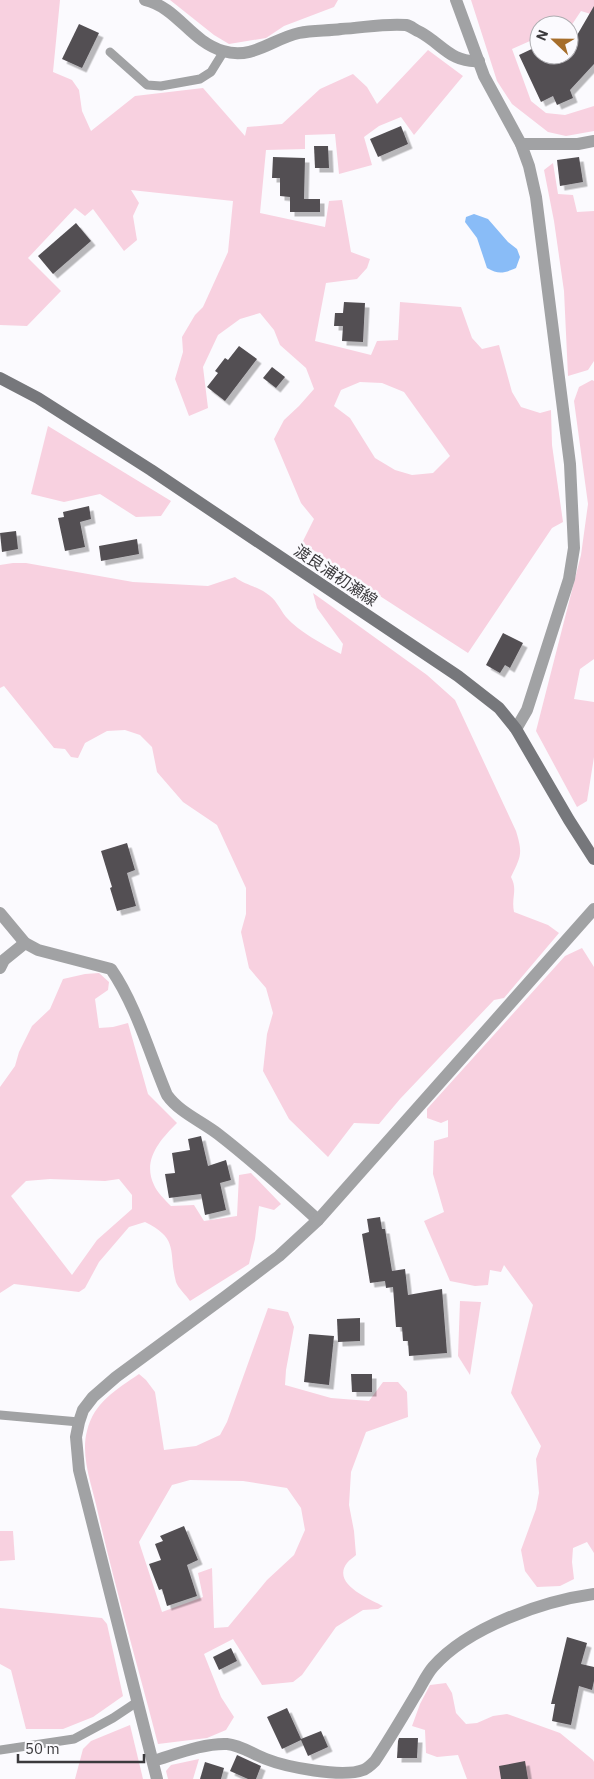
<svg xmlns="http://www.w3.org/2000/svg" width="594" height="1779" viewBox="0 0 594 1779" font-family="'IBM Plex Sans','Noto Sans JP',sans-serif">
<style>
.green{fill:#f8d1e0;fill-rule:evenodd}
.water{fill:#89bcf7}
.building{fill:#534f53;filter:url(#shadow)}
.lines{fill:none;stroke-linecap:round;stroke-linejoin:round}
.service{stroke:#a1a2a4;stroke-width:9}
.minor{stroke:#a1a2a4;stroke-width:12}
.secondary{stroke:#76777b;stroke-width:12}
.labels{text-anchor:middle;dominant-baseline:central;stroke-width:5;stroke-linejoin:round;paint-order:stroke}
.street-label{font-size:16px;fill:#3b3a3d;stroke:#fbfafe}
</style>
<defs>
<filter id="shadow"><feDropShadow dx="4.5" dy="4.5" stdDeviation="0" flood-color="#0004"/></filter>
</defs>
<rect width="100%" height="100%" fill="#fbfafe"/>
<!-- green -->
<g class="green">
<path d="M0 0H60L53 72 72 80 79 90 82 111 91 131 135 96 203 88 245 136 247 127 282 124 320 89 353 74 367 87 377 104 428 50 463 76 414 135 401 117 379 126 364 137 372 165 339 174 335 134 305 135V149L266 150 260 213 325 227 329 201 342 200 351 252 370 259 367 268 357 279 326 283 315 341 371 355 377 341 398 340 400 302 461 307 472 338 482 349 499 345 512 392 521 407 540 413 551 410 552 445 563 522 552 528 468 653 301 545 314 519 301 503 274 439 284 420 299 406 314 389 306 368 280 345 274 330 260 313 240 319 218 335 203 367 208 408 189 416 175 379 183 352 182 337 195 315 203 307 228 252 233 201 131 190 139 203 133 216 137 240 124 251 93 209 85 216 75 208 28 258 61 291 27 326 0 325ZM360 382 382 383 404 392 450 456 433 473 412 475 395 470 375 458 350 418 334 406 341 390Z"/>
<polygon points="170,0 338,0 334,7 284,26 266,38 229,44 214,35"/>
<polygon points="471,0 594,0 594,15 581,11 569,29 569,25 539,25 539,37 512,49 531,101 546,113 565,115 594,106 594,131 566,136 548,132 512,104 497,81"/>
<polygon points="553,163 558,194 573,195 577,212 594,211 594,361 588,370 568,376 564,291 554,221 544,170"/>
<polygon points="592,380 594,381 594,659 580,669 574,699 594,702 594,757 587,801 577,807 536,731 581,555 588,504 574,401 579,387"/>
<polygon points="48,426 171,501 161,516 136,517 100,494 64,502 31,494"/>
<path d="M13 563H26L133 582 208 586 235 577C245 585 256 586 266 593 276 599 279 608 286 617 298 631 324 645 341 654L343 644 317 608 313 593 427 675 455 700 516 831C523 854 521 856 511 877 518 890 511 897 514 912L548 925 559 933 504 998 494 1000 400 1099 379 1124 354 1123 328 1157 289 1119 263 1071 267 1034 273 1013 266 988 249 968 241 932 246 914V888L217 825 183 802 157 772 152 747 140 735 125 730 107 731 85 743 78 758 71 757 65 749 54 748 4 686 0 688V565Z"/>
<polygon points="582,948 594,967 594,1553 587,1542 573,1548 572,1562 574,1579 560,1586 537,1587 525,1571 521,1550 536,1509 539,1493 536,1459 541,1446 511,1393 533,1305 504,1265 501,1272 490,1270 488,1285 475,1286 450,1281 424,1221 444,1212 433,1174 434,1141 448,1137 448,1120 441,1123 427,1118 427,1109 565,956"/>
<path d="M99 973 109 982 108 990 95 999 99 1028 113 1027 128 1023 148 1094 177 1123C160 1140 142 1160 154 1185 157 1192 165 1200 171 1206L194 1205 204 1221 237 1216 239 1175 251 1173 281 1204 274 1210 259 1206 255 1239 249 1264 190 1301C186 1295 178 1288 176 1282 168 1252 180 1239 145 1222L129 1227 99 1262 85 1288 79 1292 14 1284 0 1293V1087L15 1066 19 1052 32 1026 50 1009 63 979 85 974ZM50 1179 105 1181 119 1179 132 1195V1209L97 1240 72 1275 11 1196 26 1181Z"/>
<polygon points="460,1301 481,1302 470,1375 458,1356"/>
<path d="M268 1308 288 1312 294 1327 286 1370 285 1385 331 1398 369 1401 383 1382H398L407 1392 408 1417 366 1432 351 1472 349 1505 354 1531 356 1555C354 1557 349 1560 347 1563 331 1584 370 1599 383 1606L378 1609 363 1610 336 1627 302 1675 293 1682 262 1685 233 1639 204 1654 221 1697 234 1717 226 1730 207 1738 158 1744C138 1667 116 1591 98 1513 93 1488 80 1457 87 1431 94 1402 116 1390 139 1374L146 1380 155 1392 164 1450 196 1446 220 1435 227 1422ZM190 1480 243 1481 287 1488 301 1508 305 1530 294 1555 267 1580 228 1627 214 1628 212 1568 198 1573 203 1597 162 1612 139 1542 172 1485Z"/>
<polygon points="0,1531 13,1531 15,1560 0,1561"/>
<polygon points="0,1608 102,1618 107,1624 123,1696 93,1717 63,1729 26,1729 11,1670 0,1664"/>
<polygon points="446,1683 452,1693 456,1713 466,1724 477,1723 493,1716 507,1714 560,1733 593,1760 594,1762 594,1779 467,1779 458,1755 437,1757 426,1753 425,1730 412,1726 420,1704 430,1685"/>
<polygon points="130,1725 143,1779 75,1779 83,1749 91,1741"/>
<polygon points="199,1759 193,1779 168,1779 166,1771 171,1765"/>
</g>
<!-- water -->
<path class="water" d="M474 214 488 219 508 242 517 249 520 257 516 268C504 273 499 275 487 268L477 238 465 222 466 217Z"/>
<!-- building -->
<g class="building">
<polygon points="594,6 594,64 570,90 573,98 557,105 553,96 541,102 519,55 538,46 539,55 569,55 569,49"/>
<polygon points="79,24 99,33 82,68 62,59"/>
<polygon points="401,126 408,144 378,157 370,139"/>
<polygon points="314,146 328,146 329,168 315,168"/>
<polygon points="273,157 305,158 304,199 320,199 320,212 290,212 290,197 280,196 280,178 272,178"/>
<polygon points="579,157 583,182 560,186 557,160"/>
<polygon points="76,223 91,241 53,274 38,256"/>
<polygon points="344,302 365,303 363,342 342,341 343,326 334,326 335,313 343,313"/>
<polygon points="239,346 257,359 225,401 207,387 218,373 215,371 225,358 228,360"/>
<polygon points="272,367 285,377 276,388 263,378"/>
<polygon points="89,506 91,519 80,522 85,547 65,551 58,518 64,517 63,512"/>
<polygon points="16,531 18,549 2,552 0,533"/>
<polygon points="137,539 139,554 101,561 99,546"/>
<polygon points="503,633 523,643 510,668 505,665 500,673 486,665"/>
<polygon points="127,843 135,870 127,873 136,906 117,911 110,888 112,887 101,851"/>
<polygon points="201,1136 208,1166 226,1160 231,1180 220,1183 226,1210 205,1215 201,1194 169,1198 165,1174 175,1173 172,1153 190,1150 188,1139"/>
<polygon points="380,1217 382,1229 385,1229 392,1271 405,1269 408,1295 442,1289 447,1353 409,1356 408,1341 403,1341 402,1327 396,1327 393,1287 386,1288 385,1281 370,1283 362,1234 369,1232 367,1219"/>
<polygon points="360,1318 360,1341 338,1342 337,1319"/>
<polygon points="309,1334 334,1336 329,1385 304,1382"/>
<polygon points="351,1374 372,1374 372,1392 352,1392"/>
<polygon points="184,1526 198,1560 187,1565 197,1596 167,1606 162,1589 159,1590 149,1564 161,1560 155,1544 163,1541 160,1536"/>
<polygon points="567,1637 587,1643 581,1664 594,1667 594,1681 592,1690 579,1686 571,1725 552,1721 555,1704 551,1704"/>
<polygon points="231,1648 237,1661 219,1670 213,1657"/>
<polygon points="287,1708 301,1739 321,1731 328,1747 308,1756 301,1740 282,1749 267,1717"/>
<polygon points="399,1738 418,1738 417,1758 397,1758 398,1741"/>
<polygon points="237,1755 261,1766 256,1779 248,1779 230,1771"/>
<polygon points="525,1761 528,1779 501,1779 499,1766"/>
<polygon points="205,1762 224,1768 221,1779 200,1779"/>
</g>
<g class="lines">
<!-- service -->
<g class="service">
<polyline points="110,52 147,85 161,86 200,79 211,72 224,51"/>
<polyline points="0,1415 79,1422"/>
<polyline points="0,1750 74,1739 113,1718 137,1702"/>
</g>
<!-- minor -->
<g class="minor">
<path d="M145 0C178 8 190 41 223 51 253 60 272 39 299 33 313 30 328 31 341 29 362 28 385 23 406 25 411 26 415 30 420 32 442 44 451 63 479 61"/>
<polyline points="456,0 484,76 521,144 529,166 536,197 570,464 574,548 569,579 527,710 516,729"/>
<polyline points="521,144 578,144 594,141"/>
<path d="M0 913 25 943 38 950 111 969C136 1005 150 1055 167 1095 179 1112 201 1121 218 1134 253 1161 285 1190 318 1220"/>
<polyline points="0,968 4,960 25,943"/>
<path d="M153 1761C174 1755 203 1743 227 1744 240 1745 253 1754 266 1759 286 1767 342 1778 363 1770 367 1769 372 1764 375 1761 389 1740 402 1718 415 1696 421 1687 426 1675 433 1667 468 1627 543 1601 594 1594"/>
<polyline points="157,1779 79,1470 76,1437 79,1422 83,1410 93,1397 116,1377 226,1296 279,1256 318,1220 594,909"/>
</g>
<!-- secondary -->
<polyline class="secondary" points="0,378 38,398 151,470 458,676 499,708 516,729 569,820 594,859"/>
</g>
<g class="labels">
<!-- street labels -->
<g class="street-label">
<text transform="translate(336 575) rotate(34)">渡良浦初瀬線</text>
</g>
</g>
<!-- north arrow -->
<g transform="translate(554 40) rotate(292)"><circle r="24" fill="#fbfafe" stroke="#aeadb1"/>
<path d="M0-4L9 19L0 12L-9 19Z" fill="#a66e2b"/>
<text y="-8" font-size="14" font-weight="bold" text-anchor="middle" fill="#3b3a3d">N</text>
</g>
<!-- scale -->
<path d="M18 1754v8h126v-8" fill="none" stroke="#3b3a3d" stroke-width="2.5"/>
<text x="25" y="1754" font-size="15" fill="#3b3a3d" stroke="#fbfafe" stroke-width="4" paint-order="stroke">50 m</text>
</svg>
